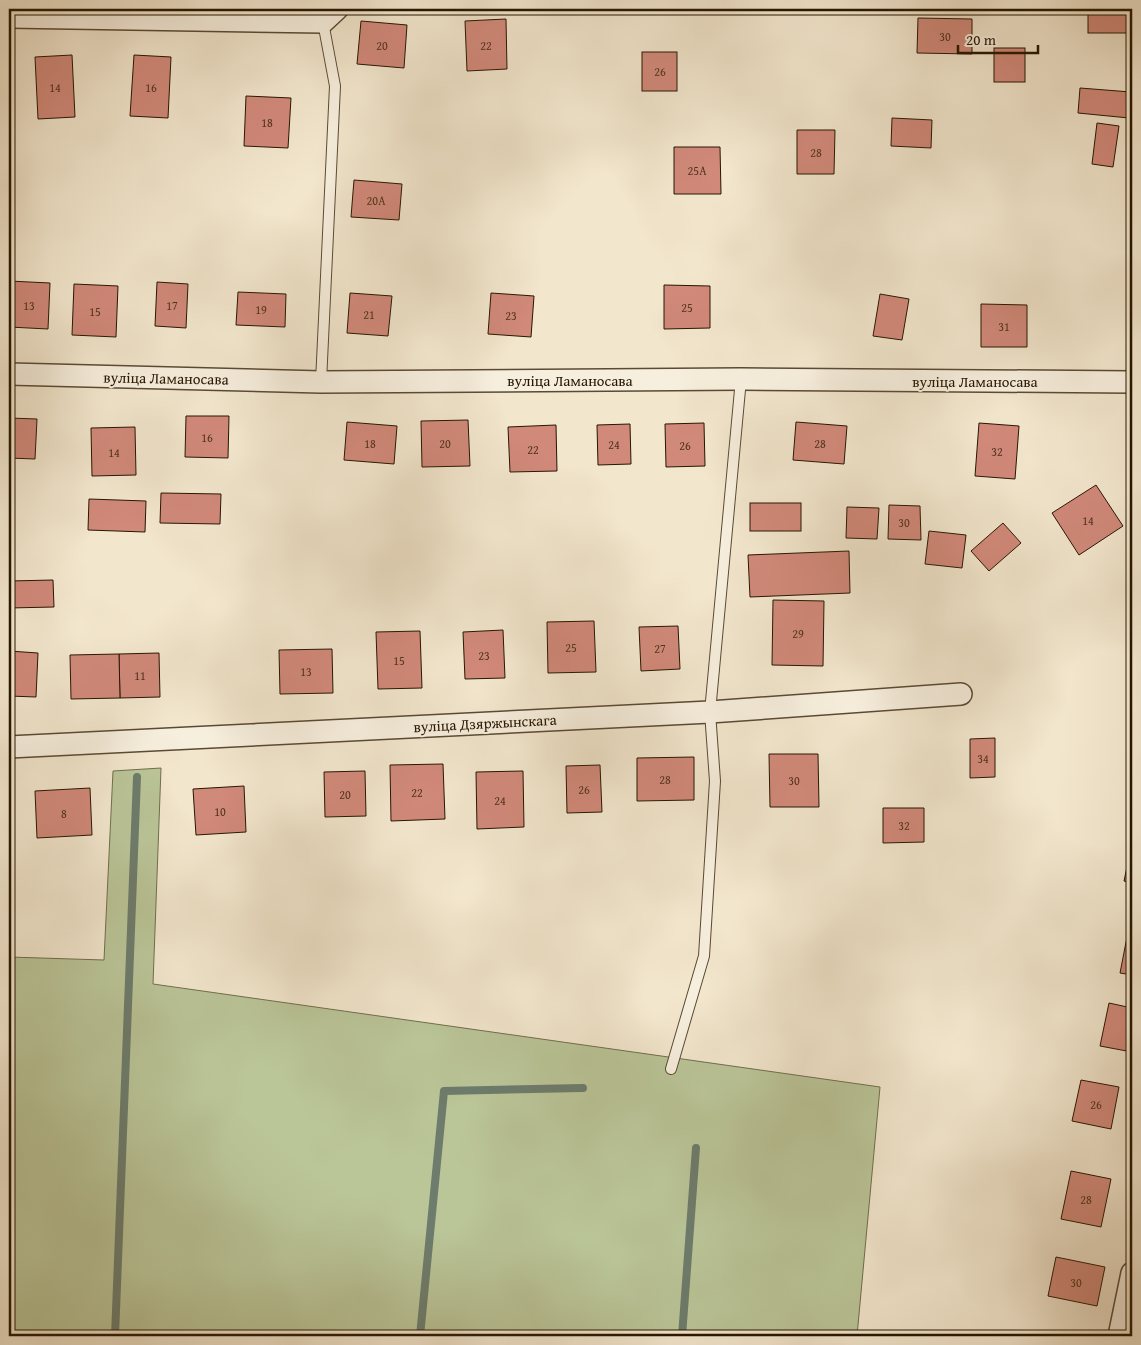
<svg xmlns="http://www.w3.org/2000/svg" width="1141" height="1345" viewBox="0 0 1141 1345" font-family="'Gentium Book Plus',serif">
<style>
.green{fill:#bac598;stroke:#706e4c}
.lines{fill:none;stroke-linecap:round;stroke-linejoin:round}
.stream{stroke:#6d7c6c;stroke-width:8}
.building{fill:#d1897a;stroke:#271601}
.service-casing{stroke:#5a4a34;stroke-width:12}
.minor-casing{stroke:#5a4a34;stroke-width:24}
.service{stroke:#f7efde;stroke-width:10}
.minor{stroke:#f7efde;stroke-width:21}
.labels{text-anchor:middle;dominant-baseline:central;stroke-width:4;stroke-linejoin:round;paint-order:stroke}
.number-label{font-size:12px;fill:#52331f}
.street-label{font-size:15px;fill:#271601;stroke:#f7efde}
</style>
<rect width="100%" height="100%" fill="#f2e6cd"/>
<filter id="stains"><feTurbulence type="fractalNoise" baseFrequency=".004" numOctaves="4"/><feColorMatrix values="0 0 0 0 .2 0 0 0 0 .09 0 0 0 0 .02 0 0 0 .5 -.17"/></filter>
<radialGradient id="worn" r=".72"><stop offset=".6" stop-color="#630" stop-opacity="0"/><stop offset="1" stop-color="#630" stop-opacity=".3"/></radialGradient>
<!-- green -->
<polygon class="green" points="161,768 153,984 880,1087 857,1336 9,1336 9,957 104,960 113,771"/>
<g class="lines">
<!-- stream -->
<g class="stream">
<polyline points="115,1336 137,777"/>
<polyline points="420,1336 444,1091 583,1088"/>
<polyline points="682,1336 696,1148"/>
</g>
</g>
<!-- building -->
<g class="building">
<rect x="1088" y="9" width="44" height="24"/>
<polygon points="918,18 972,19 972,54 917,53"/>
<polygon points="506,19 507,69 467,71 465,21"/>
<polygon points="361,21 407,25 404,68 357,64"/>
<rect x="994" y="48" width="31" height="34"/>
<rect x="642" y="52" width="35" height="39"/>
<polygon points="72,55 75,117 38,119 35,57"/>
<polygon points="134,55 171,57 168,118 130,116"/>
<polygon points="1080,88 1131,92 1129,118 1078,113"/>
<polygon points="246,96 291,98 288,148 244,146"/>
<polygon points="892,118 932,120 931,148 891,146"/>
<polygon points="1097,123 1119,126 1113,167 1092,164"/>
<polygon points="797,130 835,130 834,174 797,174"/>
<polygon points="674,147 720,147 721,194 674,194"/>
<polygon points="354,180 402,184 399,220 351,217"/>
<polygon points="9,281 50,283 48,329 9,327"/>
<polygon points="157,282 188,284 186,328 155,326"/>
<polygon points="74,284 118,286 116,337 72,335"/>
<polygon points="664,285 710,286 710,328 664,329"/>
<polygon points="238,292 286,294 285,327 236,325"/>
<polygon points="350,293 392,296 388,336 347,333"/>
<polygon points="491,293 534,296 531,337 488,334"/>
<polygon points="880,294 909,299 902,340 873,336"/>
<polygon points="981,304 1027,305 1027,347 981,347"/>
<polygon points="186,416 229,416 228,458 185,457"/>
<polygon points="9,418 37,419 35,459 9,458"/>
<polygon points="468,420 470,466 422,467 421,421"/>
<polygon points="347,422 397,426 394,464 344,460"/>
<polygon points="796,422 847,426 844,464 793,460"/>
<polygon points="704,423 705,466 666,467 665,424"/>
<polygon points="979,423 1019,426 1015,479 975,476"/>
<polygon points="630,424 631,464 598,465 597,425"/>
<polygon points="556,425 557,471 510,472 508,427"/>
<polygon points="135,427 136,475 92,476 91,428"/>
<polygon points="1096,485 1123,526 1079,555 1052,513"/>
<polygon points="161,493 221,494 220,524 160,523"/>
<polygon points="89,499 146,501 145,532 88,530"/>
<rect x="750" y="503" width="51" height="28"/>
<polygon points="9,504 14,504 13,534 9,534"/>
<polygon points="889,505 920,506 921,540 888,539"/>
<polygon points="847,507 879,508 877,539 846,538"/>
<polygon points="1003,523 1021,543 989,571 971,551"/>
<polygon points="929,531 966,535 962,568 925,564"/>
<polygon points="849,551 850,593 750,597 748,555"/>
<polygon points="53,580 54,607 9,608 9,581"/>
<polygon points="773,600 824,601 823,666 772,665"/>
<polygon points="594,621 596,672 548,673 547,622"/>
<polygon points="678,626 680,669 641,671 639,627"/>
<polygon points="503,630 505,678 465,679 463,632"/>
<polygon points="420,631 422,688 378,689 376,632"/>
<polygon points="332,649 333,693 280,694 279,650"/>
<polygon points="9,651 38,653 36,697 9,696"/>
<polygon points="159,653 160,697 120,698 119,654"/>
<polygon points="119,654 120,698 71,699 70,655"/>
<polygon points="995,738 995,777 970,778 970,739"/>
<polygon points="769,754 818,754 819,807 770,807"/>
<polygon points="694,757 694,800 637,801 637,758"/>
<polygon points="443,764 445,819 391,821 390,765"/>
<polygon points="600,765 602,812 567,813 566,766"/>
<polygon points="365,771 366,816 325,817 324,772"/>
<polygon points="523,771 524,827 477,829 476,772"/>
<polygon points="244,786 246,832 196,835 193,789"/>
<polygon points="90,788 92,835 37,838 35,791"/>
<polygon points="883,808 924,808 924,842 883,843"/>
<polygon points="1131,848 1132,848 1132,883 1124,881"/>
<polygon points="1128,932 1132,933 1132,975 1120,973"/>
<polygon points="1109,1003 1132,1008 1132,1052 1100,1046"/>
<polygon points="1081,1080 1119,1087 1111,1129 1072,1121"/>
<polygon points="1071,1171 1111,1179 1101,1227 1061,1219"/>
<polygon points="1056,1257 1105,1267 1097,1306 1048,1296"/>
</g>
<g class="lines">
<defs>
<g id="service">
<polyline points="321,382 335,86 323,22"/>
<polyline points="671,1069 704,956 715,781 710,712 741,379"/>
</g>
<g id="minor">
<polyline points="9,17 323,22 337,9"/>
<polyline points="9,374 321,382 741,379 1132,382"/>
<polyline points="9,747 710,712 961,694"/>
<polyline points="1119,1336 1132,1273"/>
</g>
</defs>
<!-- service casing -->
<use href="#service" class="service-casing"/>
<!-- minor casing -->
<use href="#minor" class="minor-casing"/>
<!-- service -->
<use href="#service" class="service"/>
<!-- minor -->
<use href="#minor" class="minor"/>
</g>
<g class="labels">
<!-- number labels -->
<g class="number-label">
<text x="945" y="36">30</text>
<text x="382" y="45">20</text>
<text x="486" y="45">22</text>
<text x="660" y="71">26</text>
<text x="55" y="87">14</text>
<text x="151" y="87">16</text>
<text x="267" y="122">18</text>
<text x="816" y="152">28</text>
<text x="697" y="170">25А</text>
<text x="376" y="200">20А</text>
<text x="29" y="305">13</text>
<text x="172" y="305">17</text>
<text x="687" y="307">25</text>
<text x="261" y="309">19</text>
<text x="95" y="311">15</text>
<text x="369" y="314">21</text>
<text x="511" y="315">23</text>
<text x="1004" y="326">31</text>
<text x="207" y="437">16</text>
<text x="370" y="443">18</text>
<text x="445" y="443">20</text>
<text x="820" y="443">28</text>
<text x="614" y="444">24</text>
<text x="685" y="445">26</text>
<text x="533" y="449">22</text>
<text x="997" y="451">32</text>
<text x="114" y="452">14</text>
<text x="1088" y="520">14</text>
<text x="904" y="522">30</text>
<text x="798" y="633">29</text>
<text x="571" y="647">25</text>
<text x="660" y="648">27</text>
<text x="484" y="655">23</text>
<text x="399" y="660">15</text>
<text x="306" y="671">13</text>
<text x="140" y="675">11</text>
<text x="983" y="758">34</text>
<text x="665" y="779">28</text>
<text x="794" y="780">30</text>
<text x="584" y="789">26</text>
<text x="417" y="792">22</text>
<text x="345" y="794">20</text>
<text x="500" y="800">24</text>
<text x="220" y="811">10</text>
<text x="64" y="813">8</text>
<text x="904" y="825">32</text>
<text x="1096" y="1104">26</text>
<text x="1086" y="1199">28</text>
<text x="1076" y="1282">30</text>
</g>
<!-- street labels -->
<g class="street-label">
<text transform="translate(166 378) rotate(1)">вуліца Ламаносава</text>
<text x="570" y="380">вуліца Ламаносава</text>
<text x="975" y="381">вуліца Ламаносава</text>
<text transform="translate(485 723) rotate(-3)">вуліца Дзяржынскага</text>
</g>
</g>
<!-- margin -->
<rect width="1141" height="1345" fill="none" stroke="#f2e6cd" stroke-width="30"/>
<rect x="10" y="10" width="1121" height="1325" fill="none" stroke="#271601" stroke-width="2.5"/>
<rect x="15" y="15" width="1111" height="1315" fill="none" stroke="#271601"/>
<!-- scale -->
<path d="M958 45v8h80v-8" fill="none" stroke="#271601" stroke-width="2.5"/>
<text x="966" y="45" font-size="15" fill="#271601" stroke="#f7efde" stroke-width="4" paint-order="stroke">20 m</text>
<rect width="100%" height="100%" filter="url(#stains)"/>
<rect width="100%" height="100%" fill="url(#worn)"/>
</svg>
